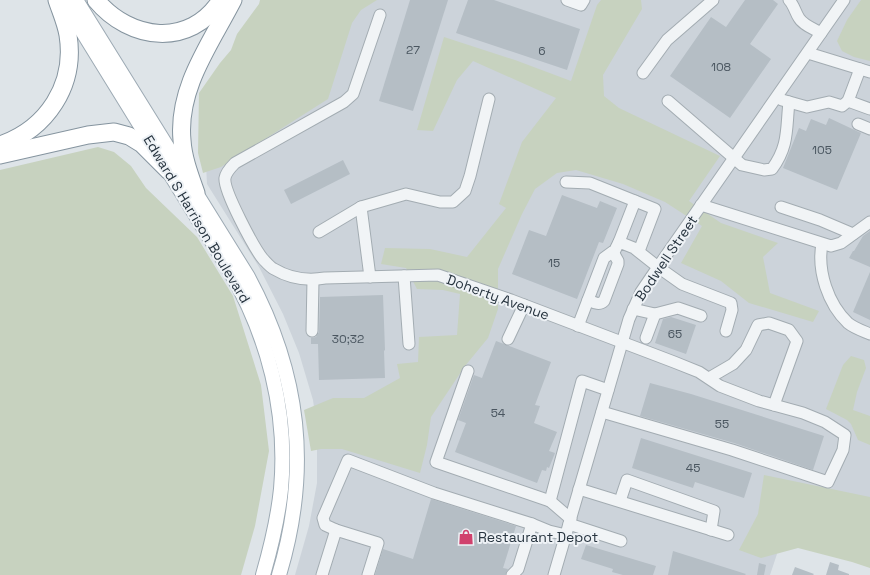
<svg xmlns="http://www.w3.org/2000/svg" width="870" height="575" viewBox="0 0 870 575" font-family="'Space Grotesk',sans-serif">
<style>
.built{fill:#ccd3da}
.green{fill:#c7d2bf}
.building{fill:#b5bec5}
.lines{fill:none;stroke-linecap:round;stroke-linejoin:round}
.minor-casing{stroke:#a3acb2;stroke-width:13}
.major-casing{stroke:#9daab4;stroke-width:16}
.highway-casing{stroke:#85949f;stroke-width:19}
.minor{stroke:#f1f4f6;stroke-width:11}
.major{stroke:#fff;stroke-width:14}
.highway{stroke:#fff;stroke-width:17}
.labels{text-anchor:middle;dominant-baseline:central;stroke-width:4;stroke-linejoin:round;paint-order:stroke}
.number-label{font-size:12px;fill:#4a5660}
.street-label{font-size:14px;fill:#27343f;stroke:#eef2f6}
.poi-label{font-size:14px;fill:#27343f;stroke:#eef2f6;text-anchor:start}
</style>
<rect width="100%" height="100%" fill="#dee4e8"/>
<!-- built -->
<polygon class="built" points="349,0 870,0 870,514 798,491 770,575 295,575 309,526 317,483 317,428 313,400 299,353 283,314 259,267 207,184 203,107"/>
<!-- green -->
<g class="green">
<polygon points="260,0 377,0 361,10 352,23 328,99 221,167 203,173 198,153 199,93 220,63 231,50 237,34 259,4"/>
<polygon points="601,0 641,0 642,9 603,75 604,96 619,108 720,156 689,201 721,223 778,243 763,257 770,293 819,311 813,322 749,303 721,281 681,263 702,226 665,202 623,184 576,170 557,173 535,189 522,214 498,269 498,309 488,338 465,366 431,417 427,445 420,473 342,449 321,449 311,451 304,410 333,398 364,398 400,378 397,364 418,362 419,337 457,335 460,294 443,290 417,289 406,268 381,264 385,248 430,249 467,257 506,208 499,204 522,142 556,98 473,61 457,80 433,131 417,130 444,37 515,60 571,81 597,5"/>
<polygon points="861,0 870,0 870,61 854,57 842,51 837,41 847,20"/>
<polygon points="98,147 114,152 131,166 146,188 197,237 233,296 261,385 269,451 255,526 241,575 0,575 0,170"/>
<polygon points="851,356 864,360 866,368 857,392 853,410 870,416 870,445 858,440 851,424 847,420 826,409 843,365"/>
<polygon points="764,475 870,497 870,568 852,562 798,548 761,558 739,550 758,514"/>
</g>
<!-- building -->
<g class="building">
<polygon points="410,0 448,0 413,111 379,101"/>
<polygon points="468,0 494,0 580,29 567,70 456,33"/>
<polygon points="745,0 773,0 778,4 750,44 771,59 730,118 670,76 711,17 726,27"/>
<polygon points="829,118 861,133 837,190 783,168 799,128 806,131 811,119 826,125"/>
<polygon points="343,160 350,174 291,204 284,190"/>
<polygon points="562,195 597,208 600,201 617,208 603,243 599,242 577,299 512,274 529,230 546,236"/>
<polygon points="870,231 870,267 849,258 853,251 854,251 863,236"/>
<polygon points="870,272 870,320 853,312"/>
<polygon points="383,295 385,350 384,351 385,378 319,380 318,344 311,344 311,338 316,337 319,332 320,297"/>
<polygon points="671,317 696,325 686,354 655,343 663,319"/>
<polygon points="496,341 551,362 535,405 540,406 534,423 557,432 549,451 555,453 549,468 547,467 546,471 542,470 537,483 455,452 466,423 458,420 474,375 482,378"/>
<polygon points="650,383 691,394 824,436 813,470 734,443 640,416"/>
<polygon points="641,438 752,473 744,498 695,482 693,488 632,468"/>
<polygon points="431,499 516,526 503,568 508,569 505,575 375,575 383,549 413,559"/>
<polygon points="586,545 656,566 653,575 623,575 612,572 613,569 581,559"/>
<polygon points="673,551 746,574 745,575 668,575"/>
<polygon points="830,562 839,565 838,570 849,574 849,575 826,575"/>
<polygon points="759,563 766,565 764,575 757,575"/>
<polygon points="795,567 814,574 813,575 792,575"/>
</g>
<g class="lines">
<defs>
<g id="minor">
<polyline points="567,0 581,5 584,0"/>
<path d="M789 0C794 5 795 12 799 18 803 25 814 29 821 33"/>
<path d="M380 15 353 94 344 102 235 163C231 167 226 172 225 178 223 190 254 248 263 259 266 262 270 267 274 269 289 278 307 281 325 278L438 275 511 300 674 362 699 372 720 386 759 401 803 413 825 422 845 435 843 450 828 482 732 450 602 412"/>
<polyline points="808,53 870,72"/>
<polyline points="643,73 667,40 713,0"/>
<polyline points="782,100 807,107 829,102 842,106 848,101 860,69"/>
<path d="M668 101 742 165 764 170 772 169C789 146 786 129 789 102"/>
<polyline points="848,101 870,109"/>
<polyline points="858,124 870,129"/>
<polyline points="566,182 590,183 655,209 639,251"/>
<polyline points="701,205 831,246 841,243 870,222"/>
<polyline points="781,207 820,220 853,234"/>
<polyline points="319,232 361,207"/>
<polyline points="619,242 635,201"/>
<path d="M822 244C817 271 828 304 848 323 854 328 863 331 870 334"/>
<polyline points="404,276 409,344"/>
<polyline points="370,277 361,207 406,194 440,202 453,202 465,191 470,176 489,99"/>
<path d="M588 300C593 302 599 306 604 301L618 264V261L613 252"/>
<polyline points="633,309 655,314 678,308 701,316"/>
<polyline points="578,326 604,258 615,250 619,242 634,248 658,267 682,284 731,303 732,310 726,331"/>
<polyline points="312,331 313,280"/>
<polyline points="646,338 655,314"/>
<polyline points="508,339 524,305"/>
<polyline points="468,371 436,462 550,501 571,519"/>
<polyline points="709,378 733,364 746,350 758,325 769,323 789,330 797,341 774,405"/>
<polyline points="579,489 728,535"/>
<polyline points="550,501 582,381 608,390"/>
<polyline points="620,501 627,480 714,511 711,530"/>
<polyline points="569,524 621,541"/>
<polyline points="336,530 325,525 323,518 348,460 434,493 532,524 549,531 566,535"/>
<polyline points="322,575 336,530 378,543 368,575"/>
<polyline points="512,575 518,569 532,524"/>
<polyline points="554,575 629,319 641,292 658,267 844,0"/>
</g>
<g id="major">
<path d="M63 0 229 269C268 335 288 412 281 489 278 518 271 547 263 575"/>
<path d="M76 0 248 277C300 374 311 469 279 575"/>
</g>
<g id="highway">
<path d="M96 0C130 41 190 48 221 0"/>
<path d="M0 145C47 129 76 85 68 35 66 23 61 12 57 0"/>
<polyline points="0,155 88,135 114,132 129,136 142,144 169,171"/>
<path d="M196 193C190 176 183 158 182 140 177 88 211 43 233 0"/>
</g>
</defs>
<!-- minor casing -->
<use href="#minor" class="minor-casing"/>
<!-- major casing -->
<use href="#major" class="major-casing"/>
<!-- highway casing -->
<use href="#highway" class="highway-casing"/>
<!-- minor -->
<use href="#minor" class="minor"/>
<!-- major -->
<use href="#major" class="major"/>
<!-- highway -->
<use href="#highway" class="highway"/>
</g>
<!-- icons -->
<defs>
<symbol id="shop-bare" viewBox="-9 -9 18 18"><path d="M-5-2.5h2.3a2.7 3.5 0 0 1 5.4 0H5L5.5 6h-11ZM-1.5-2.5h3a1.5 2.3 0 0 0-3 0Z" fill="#d0416d" stroke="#eef2f6" stroke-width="2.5" paint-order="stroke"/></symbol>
</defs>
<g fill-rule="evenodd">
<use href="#shop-bare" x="455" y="526" width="22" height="22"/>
</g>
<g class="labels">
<!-- number labels -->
<g class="number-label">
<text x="413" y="50">27</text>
<text x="542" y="51">6</text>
<text x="721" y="67">108</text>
<text x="822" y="150">105</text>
<text x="554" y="263">15</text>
<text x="675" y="334">65</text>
<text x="348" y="339">30;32</text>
<text x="498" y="413">54</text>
<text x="722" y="424">55</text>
<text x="693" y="468">45</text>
</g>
<!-- street labels -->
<g class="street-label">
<text transform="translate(197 219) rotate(59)">Edward S Harrison Boulevard</text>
<text transform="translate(666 258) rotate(-56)">Bodwell Street</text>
<text transform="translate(498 297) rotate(20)">Doherty Avenue</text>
</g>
<!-- poi labels -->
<g class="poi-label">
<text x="478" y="537">Restaurant Depot</text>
</g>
</g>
</svg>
